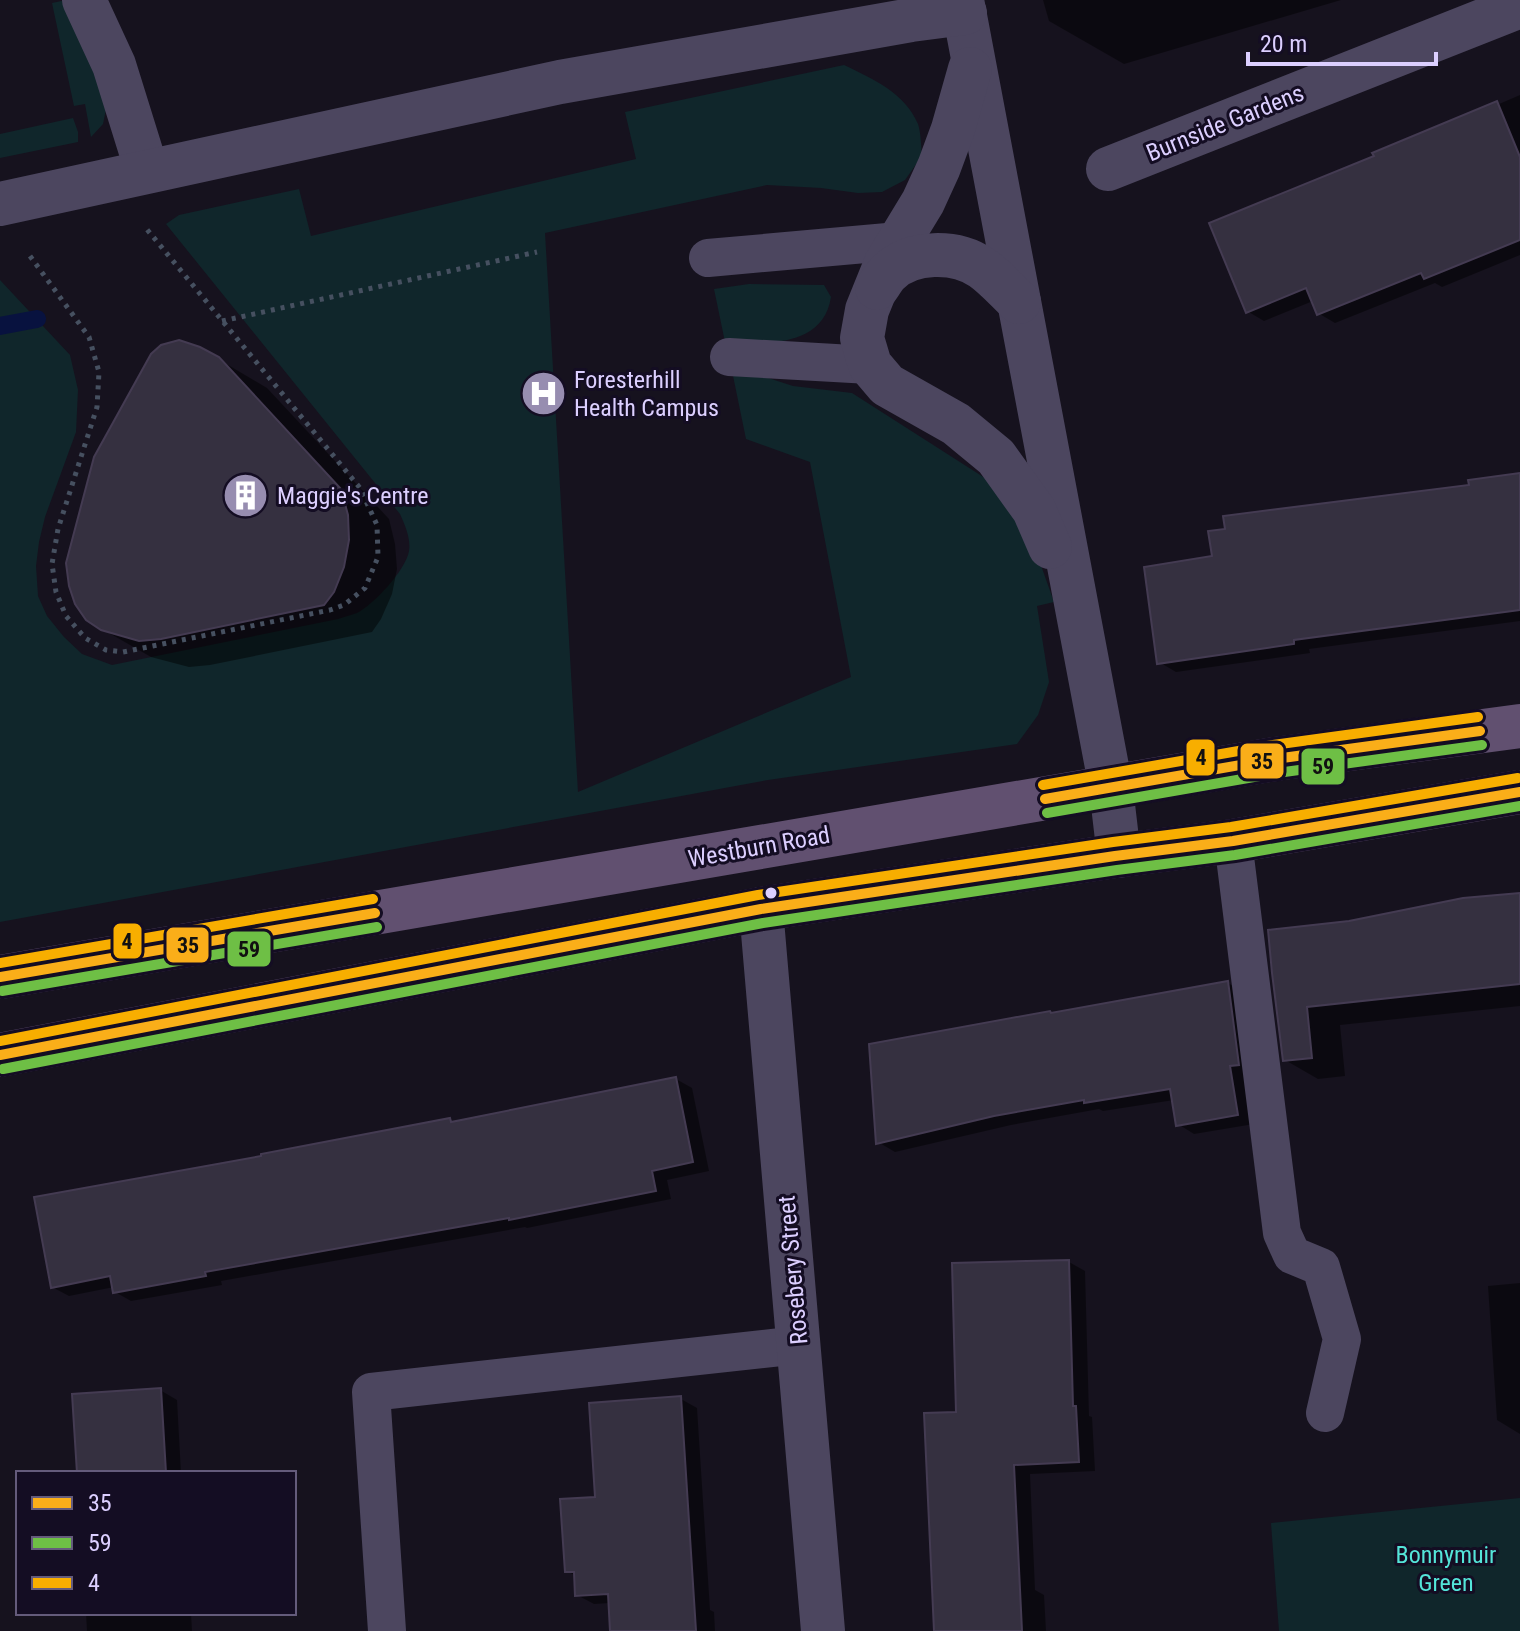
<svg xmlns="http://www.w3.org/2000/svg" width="1520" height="1631" viewBox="0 0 1520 1631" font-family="'Roboto Condensed',sans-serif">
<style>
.green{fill:#10262b}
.shadow{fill:#0007}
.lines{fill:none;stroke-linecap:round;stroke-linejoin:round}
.stream{stroke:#08123f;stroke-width:18}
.building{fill:#353040;stroke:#443b52;stroke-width:2}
.path{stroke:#465060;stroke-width:5;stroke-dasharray:4 6;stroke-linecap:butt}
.lane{stroke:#4c465f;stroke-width:38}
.street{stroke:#4c465f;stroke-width:44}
.primary{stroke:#615070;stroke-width:44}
.bus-1-casing{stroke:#140d23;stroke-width:16}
.bus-2-casing{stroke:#140d23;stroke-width:16}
.bus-3-casing{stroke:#140d23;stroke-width:16}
.bus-1{stroke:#faae19;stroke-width:10}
.bus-2{stroke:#6ebf45;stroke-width:10}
.bus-3{stroke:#f8ae00;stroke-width:10}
.bus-dot{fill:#dccfff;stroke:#140d23;stroke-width:3}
.labels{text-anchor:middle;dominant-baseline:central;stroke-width:6;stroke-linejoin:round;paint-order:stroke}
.street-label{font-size:24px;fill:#dccfff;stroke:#140d23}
.poi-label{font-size:24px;fill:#dccfff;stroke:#140d23;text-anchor:start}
.park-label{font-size:24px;fill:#54e5d9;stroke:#140d23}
.line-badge{stroke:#140d23;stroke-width:3}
.pale-badge-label{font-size:22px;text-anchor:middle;font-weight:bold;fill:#111}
</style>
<rect width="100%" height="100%" fill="#16121e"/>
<!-- green -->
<g class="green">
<polygon points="66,0 104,79 106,109 103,124 91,137 85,104 74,106 52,3"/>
<path d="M844 65C873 79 904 92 918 124 921 133 921 146 922 156L905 180 882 192 858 193 821 188 767 185 545 233 578 792 851 677 810 462 746 439 731 366 793 386 852 393 988 480 1015 514 1038 557 1054 602 1037 606 1049 682 1038 715 1017 744 768 780 0 922V280L70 355 78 390 76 432 45 517 39 542 36 566 38 596 47 616 64 637 82 654 112 665 338 619C344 617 351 615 357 613 373 605 406 570 409 551 411 539 405 525 400 514L166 224 179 215 299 189 311 236 636 159 625 112Z"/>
<polygon points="73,118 78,132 78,142 0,158 0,134"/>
<path d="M749 284 824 285 831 297C823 348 765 344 725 342L714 289Z"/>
<polygon points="1520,1498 1520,1631 1279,1631 1271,1523"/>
</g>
<!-- shadow -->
<g class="shadow">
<polygon points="1043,0 1341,0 1124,64 1049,21"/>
<polygon points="1520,95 1520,255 1442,287 1435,283 1335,323 1318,313 1313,301 1264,321 1247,311 1376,157"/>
<polygon points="218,359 267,388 389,519 395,544 397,569 392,594 381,619 372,632 210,665 189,667 151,657 102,629"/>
<polygon points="1520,475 1520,621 1309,649 1310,653 1176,672 1159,662 1214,558"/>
<polygon points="1520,895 1520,1006 1340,1025 1345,1076 1318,1079 1285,1060 1274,973 1349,923"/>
<polygon points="1228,983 1245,993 1254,1124 1194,1134 1178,1124 1174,1100 1103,1111 1099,1109 1011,1125 895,1152 878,1142 1053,1014"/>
<polygon points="676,1079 692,1088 709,1171 667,1180 671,1199 527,1228 525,1227 221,1281 222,1285 131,1301 115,1292 114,1287 69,1296 52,1287 450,1121 455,1123"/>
<polygon points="1069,1262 1085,1271 1089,1416 1092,1417 1095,1471 1030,1474 1035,1590 1044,1595 1046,1631 936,1631 959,1414"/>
<polygon points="1520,1283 1520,1434 1497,1420 1488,1286"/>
<polygon points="160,1390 177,1400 181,1473 79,1473"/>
<polygon points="681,1399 697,1408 710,1610 714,1612 715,1631 612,1631 610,1603 594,1604 577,1595 576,1576 567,1571 597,1499"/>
<polygon points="86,1613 191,1613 192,1631 87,1631"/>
</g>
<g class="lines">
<!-- stream -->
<polyline class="stream" points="0,326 37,319"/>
</g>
<!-- building -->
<g class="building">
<polygon points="1497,101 1520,157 1520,240 1424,279 1421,273 1317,315 1306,288 1246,313 1209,223 1374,156 1372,153"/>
<polygon points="179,340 200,347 219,357 341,489 348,515 349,540 344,567 334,592 324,605 161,639 139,641 101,630 86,620 75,604 69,586 66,563 94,457 151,354 161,345"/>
<polygon points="1520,473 1520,610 1294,640 1294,644 1157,664 1144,567 1212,556 1208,531 1225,529 1223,516 1469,485 1468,480"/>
<polygon points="1520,893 1520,984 1307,1007 1312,1058 1283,1061 1272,973 1268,930 1349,921 1463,898"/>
<polygon points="1228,981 1239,1065 1230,1066 1238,1115 1176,1126 1170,1089 1084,1103 1084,1100 994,1116 876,1144 869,1044 1050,1011 1051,1013"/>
<polygon points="676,1077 693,1162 652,1171 656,1191 509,1220 509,1218 205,1272 206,1276 113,1293 110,1276 51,1288 34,1197 261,1156 261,1154 450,1118 451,1122"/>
<polygon points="1069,1260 1073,1406 1076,1406 1079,1462 1014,1465 1022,1631 934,1631 924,1413 956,1412 952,1263"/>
<polygon points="161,1388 166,1473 77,1473 72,1394"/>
<polygon points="681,1396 696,1631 610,1631 608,1594 575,1596 574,1572 565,1572 560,1499 595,1497 589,1403"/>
</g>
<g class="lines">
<!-- path -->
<g class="path">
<polyline points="30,256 89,337 99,372 97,407 58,529 52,564 56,592 66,616 85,638 106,650 123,652 330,610 344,605 365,588 378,557 377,525 360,488 145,227"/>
<polyline points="222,321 537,252"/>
</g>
<!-- lane -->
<g class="lane">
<polyline points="708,258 899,241"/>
<polyline points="729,357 870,365"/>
<polyline points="1233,841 1282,1233 1292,1255 1321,1267 1342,1339 1325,1413"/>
<polyline points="387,1631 371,1392 799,1345"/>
</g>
<!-- street -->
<g class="street">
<polyline points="84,0 114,65 147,171"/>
<polyline points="962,0 1111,788 1119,856"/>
<polyline points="970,69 953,129 939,167 923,202 886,263 867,310 862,338 870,365 887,385 956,424 996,457 1034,510 1050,547"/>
<polyline points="1108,169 1520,6"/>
<polyline points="0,204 560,82 911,20 965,13"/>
<path d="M877 288C880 284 884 277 888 273 911 250 956 250 982 268 995 277 1007 291 1019 302"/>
<polyline points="761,909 823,1631"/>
</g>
<!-- primary -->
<g class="primary">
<polyline points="0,977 1275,759 1520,726"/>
<polyline points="0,1055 761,909 1115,856 1233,841 1520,792"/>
</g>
<defs>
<g id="bus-1">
<polyline points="1045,799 1275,759 1480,731"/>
<polyline points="0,977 375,913"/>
<polyline points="0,1055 761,909 1115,856 1233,841 1520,792"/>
</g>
<g id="bus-2">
<polyline points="1047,813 1277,773 1482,745"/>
<polyline points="2,991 377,927"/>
<polyline points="3,1069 763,923 1117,870 1235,855 1520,806"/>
</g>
<g id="bus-3">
<polyline points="1043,785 1273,745 1478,717"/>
<polyline points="0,963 373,899"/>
<polyline points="0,1041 758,895 1113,842 1231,827 1518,778"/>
</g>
</defs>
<!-- bus-1 casing -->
<use href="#bus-1" class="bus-1-casing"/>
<!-- bus-2 casing -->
<use href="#bus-2" class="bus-2-casing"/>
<!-- bus-3 casing -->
<use href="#bus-3" class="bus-3-casing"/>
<!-- bus-1 -->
<use href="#bus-1" class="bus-1"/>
<!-- bus-2 -->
<use href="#bus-2" class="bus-2"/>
<!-- bus-3 -->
<use href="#bus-3" class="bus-3"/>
</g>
<!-- icons -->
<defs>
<symbol id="hospital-disc" viewBox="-11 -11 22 22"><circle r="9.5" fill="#978db0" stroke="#140d23"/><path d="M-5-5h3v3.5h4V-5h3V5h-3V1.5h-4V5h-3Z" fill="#fff"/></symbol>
<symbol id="building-disc" viewBox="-11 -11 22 22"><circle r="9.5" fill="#978db0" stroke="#140d23"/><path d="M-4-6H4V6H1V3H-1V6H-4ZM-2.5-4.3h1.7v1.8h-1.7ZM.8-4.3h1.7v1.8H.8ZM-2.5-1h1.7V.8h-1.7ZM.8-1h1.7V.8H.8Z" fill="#fff"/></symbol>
</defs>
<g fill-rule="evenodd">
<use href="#hospital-disc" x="518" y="368" width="51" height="51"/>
<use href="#building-disc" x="220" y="470" width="51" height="51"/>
</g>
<!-- markers -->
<circle class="bus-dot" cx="771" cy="893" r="7"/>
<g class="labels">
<!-- street labels -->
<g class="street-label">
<text transform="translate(1225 123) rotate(-22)">Burnside Gardens</text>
<text transform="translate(759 847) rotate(-10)">Westburn Road</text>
<text transform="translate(793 1270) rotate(-95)">Rosebery Street</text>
</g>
<!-- poi labels -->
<g class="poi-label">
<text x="574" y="380">Foresterhill<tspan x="574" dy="28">Health Campus</tspan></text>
<text x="277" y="496">Maggie's Centre</text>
</g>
<!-- park labels -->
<g class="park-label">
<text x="1446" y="1555">Bonnymuir<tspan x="1446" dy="28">Green</tspan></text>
</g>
</g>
<g class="line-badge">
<rect x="1185" y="738" width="31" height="39" rx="8" fill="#f8ae00"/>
<rect x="1239" y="742" width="46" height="38" rx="8" fill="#faae19"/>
<rect x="1300" y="747" width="46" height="39" rx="8" fill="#6ebf45"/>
<rect x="112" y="922" width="31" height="38" rx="8" fill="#f8ae00"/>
<rect x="165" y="926" width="45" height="38" rx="8" fill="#faae19"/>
<rect x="226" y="930" width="46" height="38" rx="8" fill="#6ebf45"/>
</g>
<g class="pale-badge-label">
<text x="1201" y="765">4</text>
<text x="1262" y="769">35</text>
<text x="1323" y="774">59</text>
<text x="127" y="949">4</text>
<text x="188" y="953">35</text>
<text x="249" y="957">59</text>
</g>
<!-- legend -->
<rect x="16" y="1471" width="280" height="144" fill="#140d23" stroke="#645b7b" stroke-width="2"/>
<rect x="32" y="1497" width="40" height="12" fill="#faae19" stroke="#645b7b" stroke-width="2"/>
<text x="88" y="1511" font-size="24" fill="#dccfff">35</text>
<rect x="32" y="1537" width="40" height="12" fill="#6ebf45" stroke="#645b7b" stroke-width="2"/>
<text x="88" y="1551" font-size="24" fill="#dccfff">59</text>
<rect x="32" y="1577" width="40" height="12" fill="#f8ae00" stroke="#645b7b" stroke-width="2"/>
<text x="88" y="1591" font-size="24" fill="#dccfff">4</text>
<!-- scale -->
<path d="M1248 52v12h188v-12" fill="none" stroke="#dccfff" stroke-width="4"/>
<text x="1260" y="52" font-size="24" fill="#dccfff" stroke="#140d23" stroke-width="6" paint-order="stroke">20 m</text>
</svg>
